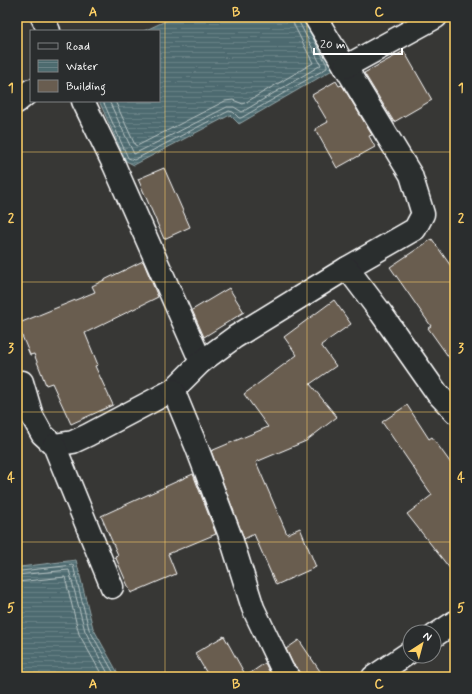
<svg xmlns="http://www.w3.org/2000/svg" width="472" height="694" viewBox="0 0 472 694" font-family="Mynerve,sans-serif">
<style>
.water{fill:url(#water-rules);stroke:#94a6a9}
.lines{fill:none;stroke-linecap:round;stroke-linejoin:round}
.shore{stroke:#b8c4c5;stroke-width:1}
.building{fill:#695d50;stroke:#fff}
.minor-casing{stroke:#fff;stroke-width:25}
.minor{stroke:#2a2d2e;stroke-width:22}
.grid{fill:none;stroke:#ffd166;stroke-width:1;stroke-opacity:0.55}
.neatline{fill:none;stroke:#ffd166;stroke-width:1.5}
.grid-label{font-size:13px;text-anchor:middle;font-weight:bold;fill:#ffd166}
</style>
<defs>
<pattern id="water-rules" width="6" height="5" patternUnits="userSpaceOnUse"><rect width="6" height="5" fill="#4d6b6f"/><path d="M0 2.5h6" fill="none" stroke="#688185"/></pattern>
</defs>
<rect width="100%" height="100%" fill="#373735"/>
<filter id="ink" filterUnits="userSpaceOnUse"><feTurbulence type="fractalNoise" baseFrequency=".025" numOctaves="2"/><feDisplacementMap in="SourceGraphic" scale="8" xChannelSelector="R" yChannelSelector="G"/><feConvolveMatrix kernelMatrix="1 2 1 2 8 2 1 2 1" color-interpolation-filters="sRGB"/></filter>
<g filter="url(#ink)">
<!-- water -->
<g class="water">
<polygon points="174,17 306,17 334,69 239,124 230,115 134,165 126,161 99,101 159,101 159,31 144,31"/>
<polygon points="76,560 93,628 120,677 17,677 17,565 20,567"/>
</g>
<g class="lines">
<!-- shore -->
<g class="shore">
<polyline points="103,101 128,158 134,160 229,111 233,112 239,118 241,118 327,68 327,65 308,28"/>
<polyline points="109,101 134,154 227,107 234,107 242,112 321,65 299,22 298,17"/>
<polyline points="115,101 135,145 137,146 225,101 233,100 243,104 313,63 294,25 292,17"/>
<polyline points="17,570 21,571 73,565 89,629 116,677"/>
<polyline points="17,575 69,570 85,631 110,677"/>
<polyline points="17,582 65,577 79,634 103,677"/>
</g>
</g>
<!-- building -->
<g class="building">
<polygon points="404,51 432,100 394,122 364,73"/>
<polygon points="336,81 339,86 342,85 372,135 369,136 375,147 337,168 315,129 328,122 312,95"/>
<polygon points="164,168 190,227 164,239 138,179"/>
<polygon points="432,239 455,272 455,366 428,328 431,326 390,267"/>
<polygon points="143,261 158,297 85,333 98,365 95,366 113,405 71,424 52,383 46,385 34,354 30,355 17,324 95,292 92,286"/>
<polygon points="229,288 244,312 204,337 192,310"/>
<polygon points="334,300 351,324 321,345 336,366 310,384 337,417 306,441 256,462 287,534 300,528 316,567 276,585 254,534 244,539 211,451 268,427 244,394 297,355 284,337"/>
<polygon points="407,405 429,439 432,437 455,469 455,575 407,514 432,495 382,422"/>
<polygon points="193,474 216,534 168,554 176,574 131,593 115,556 118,555 101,516"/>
<polygon points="224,636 246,676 265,663 272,677 209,677 195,653"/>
<polygon points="299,640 324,677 301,677 301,673 293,664 286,649"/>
</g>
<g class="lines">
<defs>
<g id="minor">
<polyline points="42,17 49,31"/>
<polyline points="315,17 411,175 423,214 415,229 347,268"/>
<polyline points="345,67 436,17"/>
<polyline points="83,101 114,165 201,362"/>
<polyline points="17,102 31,90"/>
<polyline points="17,385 22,382 32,416 42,434 54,445 73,442 88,435 173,390 201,362 235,337 347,268 381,313 437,393 455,412"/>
<polyline points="173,390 197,448 231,538 253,608 283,671 289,677"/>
<polyline points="54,445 112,587"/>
<polyline points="434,636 455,622"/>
<polyline points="373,677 410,652"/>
</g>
</defs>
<!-- minor casing -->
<use href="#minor" class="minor-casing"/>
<!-- minor -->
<use href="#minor" class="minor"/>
</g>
</g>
<!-- grid -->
<path class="grid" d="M165 17V677M307 17V677M17 152H455M17 282H455M17 412H455M17 542H455"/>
<!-- margin -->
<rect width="472" height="694" fill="none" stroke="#2a2d2e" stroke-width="44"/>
<!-- legend -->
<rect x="30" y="30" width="130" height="72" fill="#2a2d2e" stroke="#7f8182"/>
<rect x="38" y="43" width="20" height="6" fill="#2a2d2e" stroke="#7f8182"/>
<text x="66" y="50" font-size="12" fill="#ffffff">Road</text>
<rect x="38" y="60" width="20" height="12" fill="url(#water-rules)" stroke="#7f8182"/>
<text x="66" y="70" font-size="12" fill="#ffffff">Water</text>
<rect x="38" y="80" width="20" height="12" fill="#695d50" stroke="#7f8182"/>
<text x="66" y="90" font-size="12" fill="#ffffff">Building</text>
<!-- north arrow -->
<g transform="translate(422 644) rotate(36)"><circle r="19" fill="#2a2d2e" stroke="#7f8182"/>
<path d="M0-3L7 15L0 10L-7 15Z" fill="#ffd166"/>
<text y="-6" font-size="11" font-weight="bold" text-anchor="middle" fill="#ffffff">N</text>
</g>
<!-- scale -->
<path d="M314 48v6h88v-6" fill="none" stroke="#ffffff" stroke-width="2"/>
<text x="320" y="48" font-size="12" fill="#ffffff" stroke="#2a2d2e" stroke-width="3" paint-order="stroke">20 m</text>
<rect x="22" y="22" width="428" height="650" class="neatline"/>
<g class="grid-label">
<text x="93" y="16">A</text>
<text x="236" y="16">B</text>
<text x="379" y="16">C</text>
<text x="11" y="92">1</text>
<text x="461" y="92">1</text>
<text x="11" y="222">2</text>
<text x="461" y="222">2</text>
<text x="11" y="352">3</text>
<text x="461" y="352">3</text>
<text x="11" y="482">4</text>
<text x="461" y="482">4</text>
<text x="11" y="612">5</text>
<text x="461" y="612">5</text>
<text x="93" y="688">A</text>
<text x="236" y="688">B</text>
<text x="379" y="688">C</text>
</g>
</svg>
